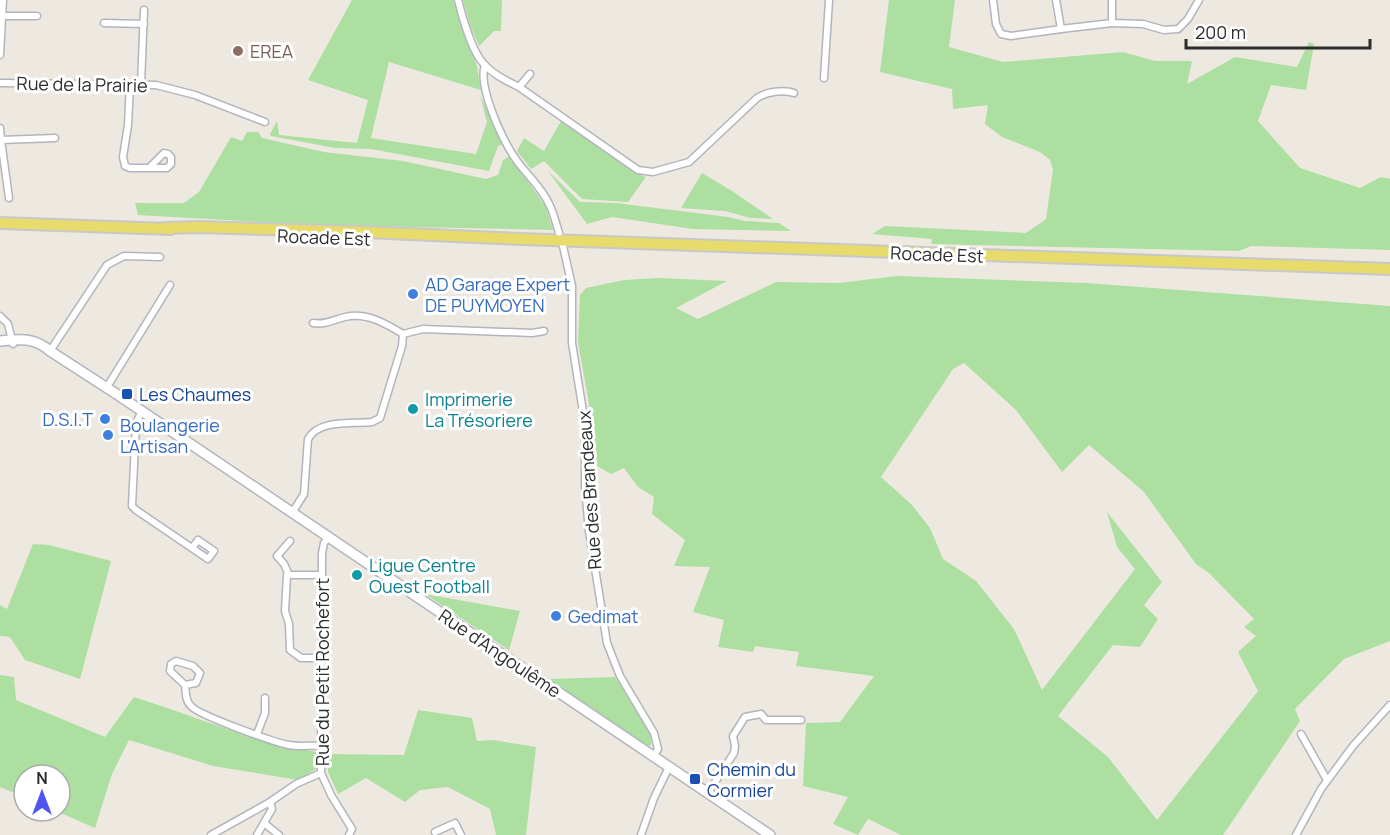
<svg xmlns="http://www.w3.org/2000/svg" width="1390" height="835" viewBox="0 0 1390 835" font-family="Manrope,sans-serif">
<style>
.green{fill:#addfa1;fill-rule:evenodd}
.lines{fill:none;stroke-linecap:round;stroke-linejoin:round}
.street-casing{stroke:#b3b4be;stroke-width:9}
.secondary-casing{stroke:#b3b4be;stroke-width:12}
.primary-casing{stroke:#c8c8c8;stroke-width:14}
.street{stroke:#fff;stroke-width:6}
.secondary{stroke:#fff;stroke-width:9}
.primary{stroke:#e7db6b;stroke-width:10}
.education-dot{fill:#8d6e63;stroke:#fff;stroke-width:2}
.shop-dot{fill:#3f7fe0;stroke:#fff;stroke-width:2}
.transit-dot{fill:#1a4fb4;stroke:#fff;stroke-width:2}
.culture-dot{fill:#0f9aa8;stroke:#fff;stroke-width:2}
.labels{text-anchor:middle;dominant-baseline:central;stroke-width:6;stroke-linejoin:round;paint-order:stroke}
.education-label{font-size:18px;fill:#785e54;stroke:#fff;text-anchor:start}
.street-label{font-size:18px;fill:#2c2c2c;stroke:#fff}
.shop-label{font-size:18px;fill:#366cbe;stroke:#fff;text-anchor:start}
.transit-label{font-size:18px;fill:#164399;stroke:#fff;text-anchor:start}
.culture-label{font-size:18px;fill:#0d838f;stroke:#fff;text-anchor:start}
</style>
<rect width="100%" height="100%" fill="#ede9e0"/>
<!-- green -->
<g class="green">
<polygon points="352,0 453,0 477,66 481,90 389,62 371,138 476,154 487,122 480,95 503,144 498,146 489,171 371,149 335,148 271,136 270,134 277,121 279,135 357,143 368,100 308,80"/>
<polygon points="463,0 502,0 501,31 494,31 479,46 470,25"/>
<polygon points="889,0 955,0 949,47 1003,62 1123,52 1155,61 1192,61 1187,84 1235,57 1297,67 1309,42 1314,44 1306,90 1271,85 1258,121 1300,168 1360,188 1381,177 1390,179 1390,250 1251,246 1239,251 931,244 932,239 872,234 885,226 1026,233 1046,219 1053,169 1050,160 1040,152 1002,137 985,124 988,105 953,109 952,89 880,72"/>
<polygon points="561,121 634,172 646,177 628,202 582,199 544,161 531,169 517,151 524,138 544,151"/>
<polygon points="247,132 258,132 262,138 324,152 403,161 486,179 498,175 503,160 510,156 546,207 553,230 312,225 138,215 135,203 184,203 199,192 231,137 242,141"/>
<polygon points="548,171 580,202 616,203 728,217 745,221 779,223 791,231 693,229 612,217 587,224"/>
<polygon points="702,173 732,191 773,219 750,218 725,211 681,208"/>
<path d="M897 276 1087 283 1390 306V641L1344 659 1295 709 1300 721 1223 835H901L868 819 858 835 833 824 848 797 803 786 806 723 840 722 874 676 796 666 799 652 755 646 753 652 718 647 724 620 693 612 710 567 674 566 685 540 652 514 654 497 638 487 624 468 611 474 592 463 591 415 578 342 580 295 586 288 624 280 658 278 727 281 676 308 698 319 776 282 839 283ZM964 363 1016 410 1062 472 1089 445 1144 492 1196 564 1209 573 1254 619 1244 627 1256 636 1238 652 1258 691 1157 820 1108 757 1058 716 1113 645 1140 647 1158 619 1144 605 1162 582 1107 512 1117 547 1135 569 1042 690 1014 629 976 581 943 559 930 528 912 505 881 477 953 369Z"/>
<polygon points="33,544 49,545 111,561 80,679 25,660 10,637 0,636 0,605 7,609"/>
<polygon points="425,594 520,611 509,650"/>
<path d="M0 675 14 677 16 700 105 737 134 697C194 716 254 742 317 752L316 769 298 780 213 766 129 740 112 774 95 828 56 811H60V775H24V797L0 787Z"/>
<polygon points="615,677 651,734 651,745 647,747 548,679"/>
<polygon points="418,710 472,718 477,741 493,740 536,747 526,835 496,835 490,809 448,787 420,790 405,802 366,778 338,794 328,772 327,754 404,755"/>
</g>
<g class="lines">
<defs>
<g id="street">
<path d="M458 0C462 16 472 51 483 63 492 74 507 81 519 87L638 170 653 172 689 162 757 98C766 92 784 89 794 93"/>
<polyline points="993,0 996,24 1001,34 1011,36 1061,29"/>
<polyline points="1056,0 1061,29 1112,23 1112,0"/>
<polyline points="2,16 37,16"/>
<polyline points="104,23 144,24"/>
<polyline points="1112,23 1143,24 1164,30 1178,29 1188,19 1199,0"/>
<polyline points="0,55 3,0"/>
<path d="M485 65C477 87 504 143 517 161 528 176 543 189 550 206 554 214 556 224 559 233"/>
<polyline points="824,78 829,0"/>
<polyline points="0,83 156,85 195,95 265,122"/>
<polyline points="130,84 128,125 123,157 125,166 130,168 167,168 171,164 171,157 168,154 164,153 149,168"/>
<polyline points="141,84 144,10"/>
<polyline points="519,87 530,74"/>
<polyline points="0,128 1,140"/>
<polyline points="9,198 1,140 55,138"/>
<polyline points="563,246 572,286 572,343 585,424 585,487 589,531 607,643 620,676 654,733 658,749 653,757"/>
<polyline points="0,316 8,324 13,344"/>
<path d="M313 323C325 325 333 320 345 317 366 312 385 323 403 334L423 329 532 333 544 331"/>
<polyline points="50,351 107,265 124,256 160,257"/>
<polyline points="107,387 170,285"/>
<polyline points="142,411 136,423 132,506 136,510 208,559 214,551 198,540 192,548"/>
<path d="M292 513 304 494 308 439C319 419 352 424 372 422L380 418 402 346 403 334"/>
<polyline points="328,538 324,543 322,553 321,773 331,795 352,829 349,835"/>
<polyline points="289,575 284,564 277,556 290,541"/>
<polyline points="322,575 287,575 285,611 289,624 290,650 301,658 322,658"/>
<path d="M185 685 196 683 200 673 193 666 176 661 171 664 170 671 185 685C186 692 185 701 191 706 198 715 276 743 289 745 300 747 311 745 322 746"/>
<polyline points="257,734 265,713 265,698"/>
<polyline points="1301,734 1327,780"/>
<polyline points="708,793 734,753 735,746 733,736 745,717 761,714 766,720 801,720"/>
<polyline points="264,823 279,835"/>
<polyline points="435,832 455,823 461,835"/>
<polyline points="211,835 270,802 296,784 321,773"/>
<polyline points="257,835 272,809 270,802"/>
<polyline points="641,835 654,798 669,767"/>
<polyline points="1296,835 1321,789 1353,746 1390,705"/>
</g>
<path id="secondary" d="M0 341C20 339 34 337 50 351L118 395 770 835"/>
<g id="primary">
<polyline points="0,223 171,229"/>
<polyline points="164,228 199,227 365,232 521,239 1390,269"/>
</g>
</defs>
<!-- street casing -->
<use href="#street" class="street-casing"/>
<!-- secondary casing -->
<use href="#secondary" class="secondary-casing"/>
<!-- primary casing -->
<use href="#primary" class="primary-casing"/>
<!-- street -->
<use href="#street" class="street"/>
<!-- secondary -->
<use href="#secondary" class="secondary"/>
<!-- primary -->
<use href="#primary" class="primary"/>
</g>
<!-- markers -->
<circle class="education-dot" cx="238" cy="51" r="6"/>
<g class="shop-dot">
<circle cx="413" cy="294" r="6"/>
<circle cx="105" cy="419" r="6"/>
<circle cx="108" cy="435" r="6"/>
<circle cx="556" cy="616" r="6"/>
</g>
<g class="transit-dot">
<rect x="121" y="388" width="12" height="12" rx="3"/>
<rect x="689" y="773" width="12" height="12" rx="3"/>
</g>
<g class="culture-dot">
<circle cx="413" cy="409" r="6"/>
<circle cx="357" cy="575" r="6"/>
</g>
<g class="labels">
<!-- education labels -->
<g class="education-label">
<text x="250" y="51">EREA</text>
</g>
<!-- street labels -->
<g class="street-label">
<text transform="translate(82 84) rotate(1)">Rue de la Prairie</text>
<text transform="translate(324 237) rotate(2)">Rocade Est</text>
<text transform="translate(937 254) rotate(2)">Rocade Est</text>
<text transform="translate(589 490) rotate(-94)">Rue des Brandeaux</text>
<text transform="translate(500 653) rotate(34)">Rue d'Angoulême</text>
<text transform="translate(322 672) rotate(-90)">Rue du Petit Rochefort</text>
</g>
<!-- shop labels -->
<g class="shop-label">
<text x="425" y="284">AD Garage Expert<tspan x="425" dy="21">DE PUYMOYEN</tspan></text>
<text x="93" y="419" text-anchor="end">D.S.I.T</text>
<text x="120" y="425">Boulangerie<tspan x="120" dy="21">L'Artisan</tspan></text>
<text x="568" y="616">Gedimat</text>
</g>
<!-- transit labels -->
<g class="transit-label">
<text x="139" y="394">Les Chaumes</text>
<text x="707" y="769">Chemin du<tspan x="707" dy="21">Cormier</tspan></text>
</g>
<!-- culture labels -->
<g class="culture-label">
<text x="425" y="399">Imprimerie<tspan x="425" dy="21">La Trésoriere</tspan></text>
<text x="369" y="565">Ligue Centre<tspan x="369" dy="21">Ouest Football</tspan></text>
</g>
</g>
<!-- north arrow -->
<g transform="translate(42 793)"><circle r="28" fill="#ffffff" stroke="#ababab" stroke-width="1.5"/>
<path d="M0-4.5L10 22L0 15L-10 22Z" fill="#4c55ed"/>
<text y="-9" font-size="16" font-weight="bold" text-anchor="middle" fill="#2c2c2c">N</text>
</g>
<!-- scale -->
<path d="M1186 39v9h184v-9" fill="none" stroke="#2c2c2c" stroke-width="3"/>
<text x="1195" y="39" font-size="18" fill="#2c2c2c" stroke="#ffffff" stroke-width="4.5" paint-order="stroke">200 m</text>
</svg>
